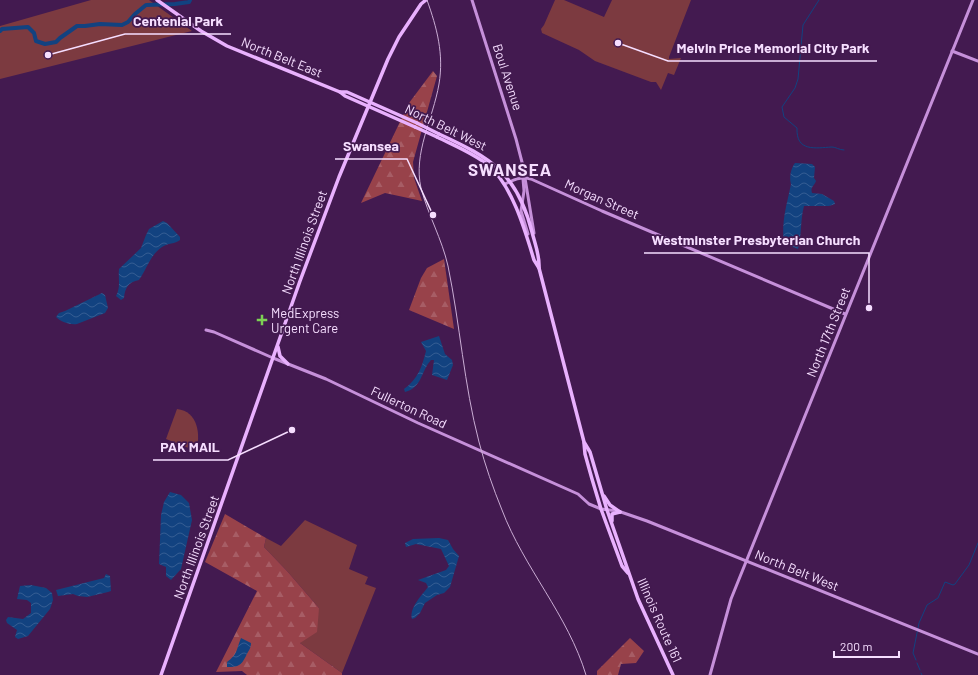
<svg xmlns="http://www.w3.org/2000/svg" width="978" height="675" viewBox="0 0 978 675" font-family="Barlow,sans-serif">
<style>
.green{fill:#7c3a40}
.forest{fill:url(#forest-firs)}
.water{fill:url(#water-waves)}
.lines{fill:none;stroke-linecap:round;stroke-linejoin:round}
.stream{stroke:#124280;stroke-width:1}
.river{stroke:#124280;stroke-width:4}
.secondary{stroke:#c690da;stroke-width:3}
.primary{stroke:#e9b1fe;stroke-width:3.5}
.tram{stroke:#caadd4;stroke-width:1}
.primary-bridge{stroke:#e9b1fe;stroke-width:3.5}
.poi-dot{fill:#7dd154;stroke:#431a50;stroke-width:1.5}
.labels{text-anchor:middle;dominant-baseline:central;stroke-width:3.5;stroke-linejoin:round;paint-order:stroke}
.street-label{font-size:13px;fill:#f6deff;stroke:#431a50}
.poi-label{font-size:13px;fill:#f6deff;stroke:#431a50;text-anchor:start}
.district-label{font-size:17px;font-weight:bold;letter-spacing:1px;fill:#f6deff;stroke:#431a50}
.leader{fill:none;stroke:#f6deff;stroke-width:1.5}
.callout-dot{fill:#f6deff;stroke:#431a50;stroke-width:1.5}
.callout-label{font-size:14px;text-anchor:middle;font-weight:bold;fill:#f6deff;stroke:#431a50;stroke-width:3.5;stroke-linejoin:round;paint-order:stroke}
</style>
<defs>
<pattern id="forest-firs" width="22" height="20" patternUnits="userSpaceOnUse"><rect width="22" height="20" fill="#98424a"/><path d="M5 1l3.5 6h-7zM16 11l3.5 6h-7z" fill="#a75d65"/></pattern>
<pattern id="water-waves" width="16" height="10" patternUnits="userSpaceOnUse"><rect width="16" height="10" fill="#124280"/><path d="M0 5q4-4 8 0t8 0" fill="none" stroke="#355d93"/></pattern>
</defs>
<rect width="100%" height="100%" fill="#431a50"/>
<!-- green -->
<g class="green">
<polygon points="91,0 149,0 192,31 0,79 0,26"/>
<polygon points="555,0 564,0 604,17 612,0 691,0 669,57 669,59 681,58 674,75 668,73 661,90 656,82 651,82 595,61 579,50 542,33 541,29 544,25"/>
<path d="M177 409C198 411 201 435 196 451L166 439Z"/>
<polygon points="305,520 357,545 349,569 368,577 365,584 376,588 342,673 300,643 319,608 287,571 264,547 266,538 281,546"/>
</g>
<!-- forest -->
<g class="forest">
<polygon points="433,71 437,76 413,162 414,178 422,201 385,193 361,203 409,103"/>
<polygon points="444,259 454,329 409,310 421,278 427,268"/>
<polygon points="225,514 266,538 264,547 287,571 319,608 317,632 300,643 342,673 342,675 247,675 242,671 216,672 257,591 205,562"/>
<polygon points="630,638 644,651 636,663 621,664 618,675 597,675 597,671"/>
</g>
<!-- water -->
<g class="water">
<path d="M795 163 812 164 815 167 814 178 816 181C814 186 810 187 812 193L822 194 834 201 835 204 829 206H804C800 221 802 234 798 249L790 246 784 242C781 222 787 204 791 184 789 177 791 168 795 163Z"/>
<path d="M163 221 167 223 180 237V240C175 244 168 243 162 247 150 255 147 269 139 280 128 282 125 288 124 298L121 300 116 296C121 287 118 279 119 269L141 248 146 235 149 229Z"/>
<path d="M102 293 105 295 108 308 105 313 77 324C70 325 61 322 56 317L59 313 65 311Z"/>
<path d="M439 336 445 354 452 360 453 365 447 380 432 375 434 360H431C421 371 422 388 405 392L404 389C418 379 422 367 426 351L421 342Z"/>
<polygon points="170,492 181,495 189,503 192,520 181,569 171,580 166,576 166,567 159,564 161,515 164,502"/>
<path d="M439 538 448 540 453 549 459 556 450 587 444 593 437 595 425 603 420 613 415 618 412 619C409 608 422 595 428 587L426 583 418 580 446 570 449 566 441 549 416 544 406 547 405 543 413 539Z"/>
<polygon points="106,574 110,576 111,591 108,592 87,597 78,596 73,594 58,596 56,590 104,578"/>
<polygon points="31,585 46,588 52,593 53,600 50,609 28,636 18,639 15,637 17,630 7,623 6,620 8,617 23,619 31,613 31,603 27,600 17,599 20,586"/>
<path d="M241 638 251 643C251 649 248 651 246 656 241 666 238 667 227 667V662C238 654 236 650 241 638Z"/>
</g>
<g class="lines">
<!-- stream -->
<g class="stream">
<path d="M819 0 803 25 798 79 795 88 782 107 784 117 797 128C796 152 815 148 832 147 836 147 839 150 844 150"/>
<polyline points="916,660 913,653 919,623 927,605 938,598 945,582 953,585 955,584 969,565 978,543"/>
<polyline points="917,663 920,670"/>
<polyline points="921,673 922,675"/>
</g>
<!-- river -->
<polyline class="river" points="0,31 2,29 28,27 34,33 36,41 45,44 56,42 60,38 77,26 85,26 100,24 122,25 128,22 135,14 146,5 175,4 189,2 190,0"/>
<!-- secondary -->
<g class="secondary">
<polyline points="472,0 516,139 523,166 534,233"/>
<polyline points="952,51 978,61"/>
<polyline points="522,167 524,191 521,211 528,234"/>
<path d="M505 184C513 180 521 176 531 179L602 211 845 314"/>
<polyline points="206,330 214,332 273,358 326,379 418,423 578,494 589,504 601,509 618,511 647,521 978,654"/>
<polyline points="710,675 731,599 973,0"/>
</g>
<!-- primary -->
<g class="primary">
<polyline points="157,0 201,31 227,46 340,92 345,96 415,127"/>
<polyline points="340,92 347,92 417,123"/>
<path d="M439 134C491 158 517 173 532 232 535 244 540 256 539 268L584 442 590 452 607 510 638 599 673 675"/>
<path d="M437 137C455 146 473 153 488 165 512 185 525 230 534 260L539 268"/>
<polyline points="278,347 280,356 288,364"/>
<polyline points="584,443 585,454 592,479 601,509 622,566 628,573"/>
<polyline points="604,496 610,505 620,512"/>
<polyline points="612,521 612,514 620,512"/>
<polyline points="161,675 300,281 339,177 388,59 399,37 421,4 426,0"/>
</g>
<!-- tram -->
<path class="tram" d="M427 0C437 28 444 54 439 84 433 119 413 153 421 188 428 215 442 239 448 266 460 324 464 385 479 442 485 465 493 488 502 510 524 568 568 615 586 675"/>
<!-- primary-bridge -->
<g class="primary-bridge">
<polyline points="417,123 439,134"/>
<polyline points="415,127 437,137"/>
</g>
</g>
<!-- markers -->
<path class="poi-dot" d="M260 314h4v4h4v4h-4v4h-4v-4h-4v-4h4z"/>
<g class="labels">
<!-- street labels -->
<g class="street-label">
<text transform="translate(282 57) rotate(22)">North Belt East</text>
<text transform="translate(508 77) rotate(72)">Boul Avenue</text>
<text transform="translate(446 127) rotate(26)">North Belt West</text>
<text transform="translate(602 199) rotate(24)">Morgan Street</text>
<text transform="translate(304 242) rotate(-70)">North Illinois Street</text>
<text transform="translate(828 332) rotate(-68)">North 17th Street</text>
<text transform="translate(409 407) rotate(25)">Fullerton Road</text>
<text transform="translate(196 547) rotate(-70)">North Illinois Street</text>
<text transform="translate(797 570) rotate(22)">North Belt West</text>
<text transform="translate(660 620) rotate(66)">Illinois Route 161</text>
</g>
<!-- poi labels -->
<g class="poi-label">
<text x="271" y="313">MedExpress<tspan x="271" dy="15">Urgent Care</tspan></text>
</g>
<!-- district labels -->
<g class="district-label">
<text x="510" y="169">SWANSEA</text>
</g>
</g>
<!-- callouts -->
<path class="leader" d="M48 55L125 34H231M618 43L668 61H877M433 215L407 159H335M869 308L869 253H644M292 430L228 460H153"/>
<g class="callout-dot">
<circle cx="48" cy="55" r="4"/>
<circle cx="618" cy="43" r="4"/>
<circle cx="433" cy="215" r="4"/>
<circle cx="869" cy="308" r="4"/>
<circle cx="292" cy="430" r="4"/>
</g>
<g class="callout-label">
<text x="178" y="26">Centenial Park</text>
<text x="773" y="53">Melvin Price Memorial City Park</text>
<text x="371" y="151">Swansea</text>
<text x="756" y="245">Westminster Presbyterian Church</text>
<text x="190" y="452">PAK MAIL</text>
</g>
<!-- scale -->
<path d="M834 651v6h65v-6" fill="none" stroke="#f6deff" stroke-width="2"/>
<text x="840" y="651" font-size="12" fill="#f6deff" stroke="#431a50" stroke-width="3" paint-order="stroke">200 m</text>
</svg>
